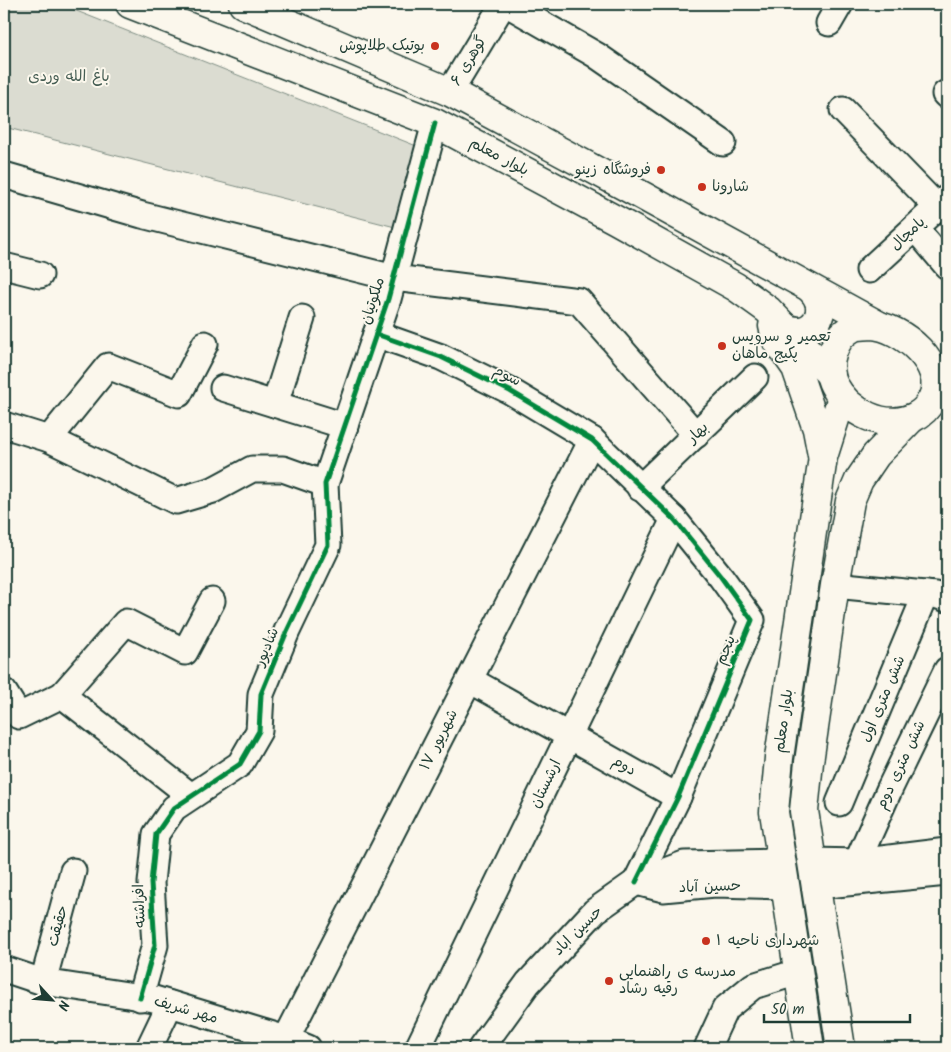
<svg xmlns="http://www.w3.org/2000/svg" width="951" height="1052" viewBox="0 0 951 1052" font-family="Kalam,'Playpen Sans Arabic',sans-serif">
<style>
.green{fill:#dbdcd1;stroke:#7d8c82}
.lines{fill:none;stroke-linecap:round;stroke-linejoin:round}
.minor-casing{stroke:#1f3d34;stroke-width:29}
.major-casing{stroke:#1f3d34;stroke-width:31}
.minor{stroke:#fbf7ec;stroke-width:25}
.major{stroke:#fbf7ec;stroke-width:28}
.cycleway-casing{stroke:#fbf7ec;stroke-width:8}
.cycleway{stroke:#00873e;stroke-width:5}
.poi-dot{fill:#c8321e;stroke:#fbf7ec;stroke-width:2}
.labels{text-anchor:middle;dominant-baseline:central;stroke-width:4;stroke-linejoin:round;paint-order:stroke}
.poi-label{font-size:15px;fill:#1f3d34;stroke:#fbf7ec;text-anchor:start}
.street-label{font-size:15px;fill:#1f3d34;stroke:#fbf7ec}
.park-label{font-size:15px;fill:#455d53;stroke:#fbf7ec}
</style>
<rect width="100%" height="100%" fill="#fbf7ec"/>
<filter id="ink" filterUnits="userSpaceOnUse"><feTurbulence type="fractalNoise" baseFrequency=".02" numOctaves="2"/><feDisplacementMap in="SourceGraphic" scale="10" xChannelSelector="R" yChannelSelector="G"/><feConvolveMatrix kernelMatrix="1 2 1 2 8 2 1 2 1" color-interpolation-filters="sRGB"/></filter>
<g filter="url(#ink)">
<!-- green -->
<polygon class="green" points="4,4 59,4 419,147 403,229 4,127"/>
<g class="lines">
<defs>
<g id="minor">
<polyline points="507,4 596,55 723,143"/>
<polyline points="829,23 840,4"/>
<polyline points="450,92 503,4"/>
<polyline points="945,94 947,96"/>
<polyline points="843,110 937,207"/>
<polyline points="4,175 142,215 394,278 579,301 696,435"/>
<polyline points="915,228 947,266"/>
<polyline points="4,266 40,275"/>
<polyline points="869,270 947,198"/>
<polyline points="376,334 441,357 510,391 592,440 674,519 721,577 752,620 678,797 636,882"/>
<polyline points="223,388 345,426"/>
<polyline points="275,404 302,318"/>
<polyline points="4,425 49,439 176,501 213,490 252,469 283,469 325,484"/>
<polyline points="49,439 108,366 179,394 205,344"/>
<polyline points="640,488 755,377"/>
<polyline points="835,585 935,595 947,599"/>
<polyline points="470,680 678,797"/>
<polyline points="4,692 19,716 62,695 191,796"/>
<polyline points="62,695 126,622 185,652 212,601"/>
<polyline points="839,803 926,594"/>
<polyline points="812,861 857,862 947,851"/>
<polyline points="857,862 890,788 947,670"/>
<polyline points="636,882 663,889 715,884 785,886"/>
<polyline points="816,886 947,873"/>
<polyline points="4,969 43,982 154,999 286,1039 308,1048"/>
<polyline points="43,982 73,871"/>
<polyline points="140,998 155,945 151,883 156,834 174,808 240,764 259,731 261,694 287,631 328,545 325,484 388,299 435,123"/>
<polyline points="149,1048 170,1004"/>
<polyline points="283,1048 286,1039 592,440"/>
<polyline points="418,1048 674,519"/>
<polyline points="481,1048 528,983 595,911 636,882 684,864 781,862"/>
<polyline points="707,1048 725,1009 753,986 798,972"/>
</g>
<g id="major">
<polyline points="130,4 435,123 616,220 736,287 768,310 831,375"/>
<polyline points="243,4 450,92 632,190 878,325"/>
<path d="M871 325C901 326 949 366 932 399 928 407 923 413 914 417 885 431 848 412 834 385 824 366 834 337 852 328 857 325 865 326 871 325Z"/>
<polyline points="773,326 777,341 796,368 817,429 822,455"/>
<path d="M784 327C812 342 833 310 811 289"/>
<polyline points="810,1048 774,812 779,758 823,457 842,397"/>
<polyline points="841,1048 804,811 809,762 835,585 850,501 859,480 876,455 911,419"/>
</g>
</defs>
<!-- minor casing -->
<use href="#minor" class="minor-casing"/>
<!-- major casing -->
<use href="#major" class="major-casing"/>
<!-- minor -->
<use href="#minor" class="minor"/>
<!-- major -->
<use href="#major" class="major"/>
<defs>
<g id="cycleway">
<polyline points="376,334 441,357 510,391 592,440 674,519 721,577 752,620 678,797 636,882"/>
<polyline points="140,998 155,945 151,883 156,834 174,808 240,764 259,731 261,694 287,631 328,545 325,484 388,299 435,123"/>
</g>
</defs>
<!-- cycleway casing -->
<use href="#cycleway" class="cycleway-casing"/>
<!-- cycleway -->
<use href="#cycleway" class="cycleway"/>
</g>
</g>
<!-- markers -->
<g class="poi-dot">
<circle cx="435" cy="46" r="5"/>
<circle cx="661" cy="170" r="5"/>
<circle cx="702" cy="187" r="5"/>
<circle cx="722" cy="346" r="5"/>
<circle cx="706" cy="941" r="5"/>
<circle cx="609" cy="981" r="5"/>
</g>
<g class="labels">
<!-- poi labels -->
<g class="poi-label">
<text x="425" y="46" text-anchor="end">بوتیک طلاپوش</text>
<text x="651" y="170" text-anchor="end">فروشگاه زینو</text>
<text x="712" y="187">شارونا</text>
<text x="732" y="337">تعمیر و سرویس<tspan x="732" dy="17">پکیج ماهان</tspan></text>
<text x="716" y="941">شهرداری ناحیه ۱</text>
<text x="619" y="972">مدرسه ی راهنمایی<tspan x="619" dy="17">رقیه رشاد</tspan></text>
</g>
<!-- street labels -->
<g class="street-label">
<text transform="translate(469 61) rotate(-59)">گوهری ۶</text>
<text transform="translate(499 157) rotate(28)">بلوار معلم</text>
<text transform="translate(908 234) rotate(-43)">پامچال</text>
<text transform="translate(373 301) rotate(-72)">ملکوتیان</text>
<text transform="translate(507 376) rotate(27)">سوم</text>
<text transform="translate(698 433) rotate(-44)">بهار</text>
<text transform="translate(267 647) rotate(-67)">شادپور</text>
<text transform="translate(726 650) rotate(-67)">پنجم</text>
<text transform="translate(883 699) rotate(-67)">شش متری اول</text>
<text transform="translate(784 721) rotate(-82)">بلوار معلم</text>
<text transform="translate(439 740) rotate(-63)">۱۷ شهریور</text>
<text transform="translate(901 765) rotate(-65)">شش متری دوم</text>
<text transform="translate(624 766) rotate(30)">دوم</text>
<text transform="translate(546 784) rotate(-64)">ارشستان</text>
<text transform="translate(710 887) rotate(-2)">حسین آباد</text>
<text transform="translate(140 906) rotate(-92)">افراشته</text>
<text transform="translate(58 926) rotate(-75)">حقیقت</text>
<text transform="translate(578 931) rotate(-45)">حسین اباد</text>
<text transform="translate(186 1010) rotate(16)">مهر شریف</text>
</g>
<!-- park labels -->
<g class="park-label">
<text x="69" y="77">باغ الله وردی</text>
</g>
</g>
<!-- margin -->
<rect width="951" height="1052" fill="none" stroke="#fbf7ec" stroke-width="20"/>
<rect x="10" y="10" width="931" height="1032" fill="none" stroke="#1f3d34" stroke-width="2" filter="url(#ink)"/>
<!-- north arrow -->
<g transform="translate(52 1000) rotate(116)" stroke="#fbf7ec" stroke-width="4" paint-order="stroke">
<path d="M0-4L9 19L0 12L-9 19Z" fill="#1f3d34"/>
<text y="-8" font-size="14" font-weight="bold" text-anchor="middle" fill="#1f3d34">N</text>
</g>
<!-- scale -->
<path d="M764 1014v8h146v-8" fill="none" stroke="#1f3d34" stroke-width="2.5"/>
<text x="771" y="1014" font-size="15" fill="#1f3d34" stroke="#fbf7ec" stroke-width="4" paint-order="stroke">50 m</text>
</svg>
